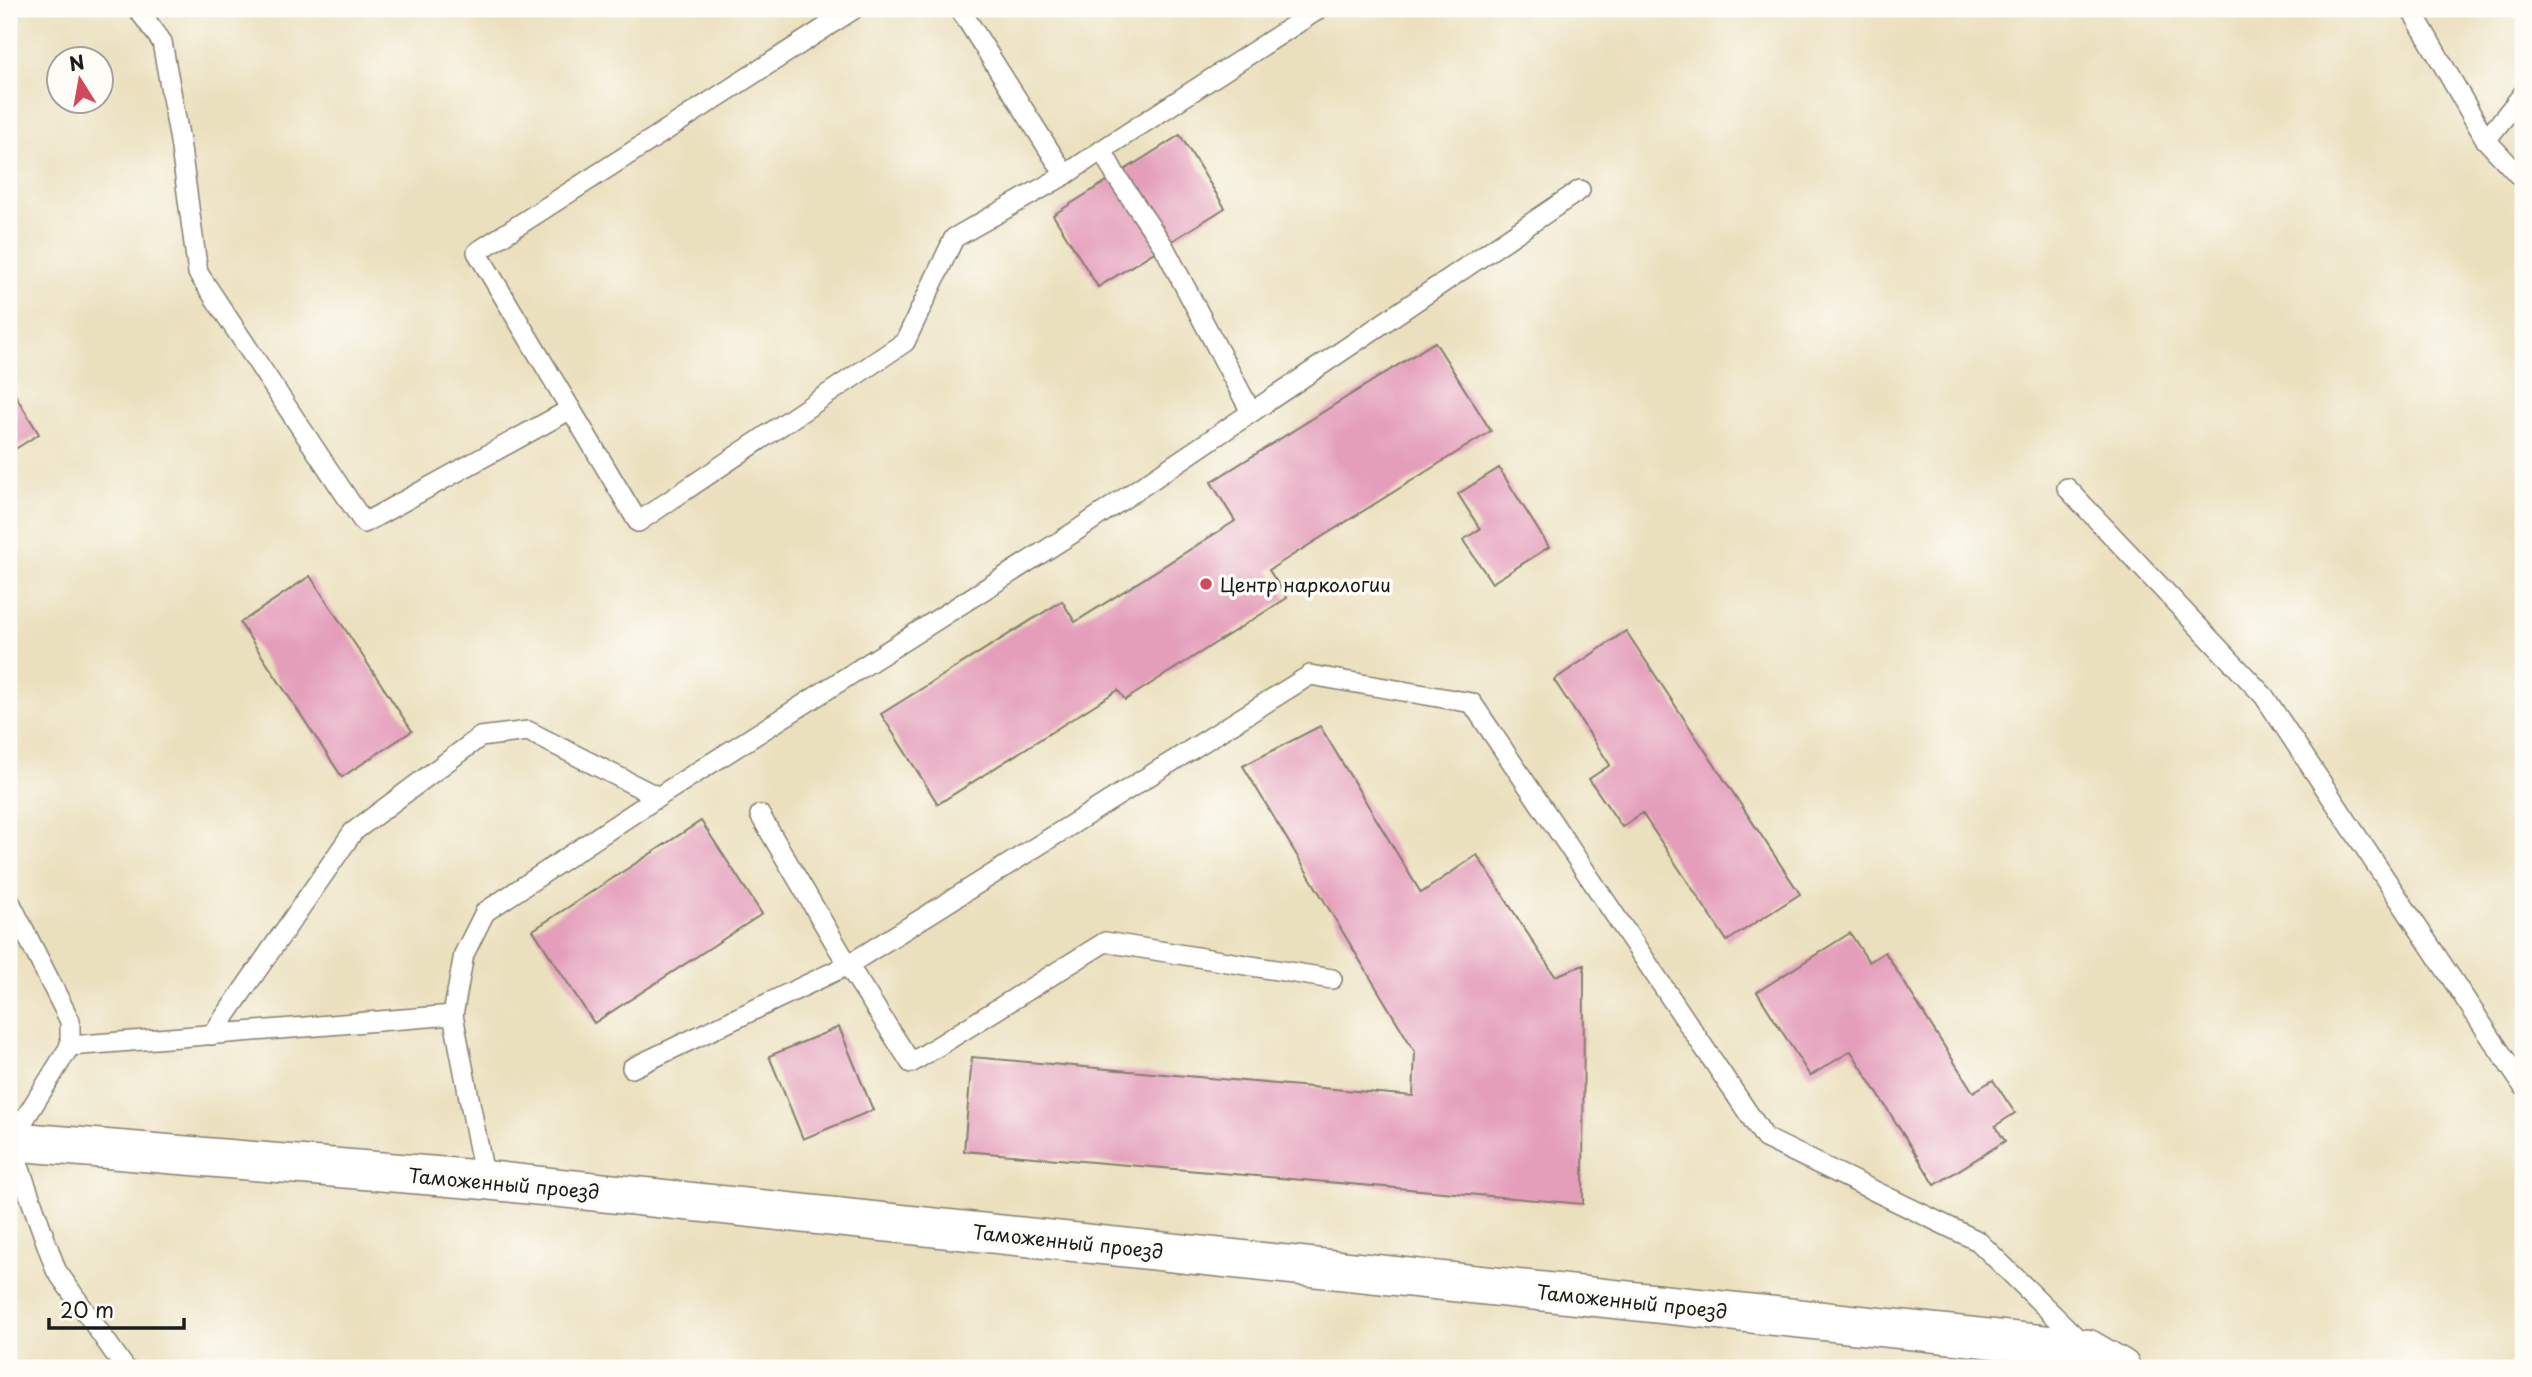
<svg xmlns="http://www.w3.org/2000/svg" width="2532" height="1377" viewBox="0 0 2532 1377" font-family="'Playpen Sans',sans-serif">
<style>
.building{fill:#e49eba}
.lines{fill:none;stroke-linecap:round;stroke-linejoin:round}
.service-casing{stroke:#847e6d;stroke-width:22}
.minor-casing{stroke:#847e6d;stroke-width:41}
.service{stroke:#fff;stroke-width:19}
.minor{stroke:#fff;stroke-width:38}
.poi-dot{fill:#d1495b;stroke:#fdfcf7;stroke-width:2.5}
.labels{text-anchor:middle;dominant-baseline:central;stroke-width:7;stroke-linejoin:round;paint-order:stroke}
.poi-label{font-size:19px;fill:#1c1c1c;stroke:#fdfcf7;text-anchor:start}
.street-label{font-size:19px;fill:#1c1c1c;stroke:#fdfcf7}
</style>
<rect width="100%" height="100%" fill="#fdfcf7"/>
<filter id="ink" filterUnits="userSpaceOnUse"><feTurbulence type="fractalNoise" baseFrequency=".0143" numOctaves="2"/><feDisplacementMap in="SourceGraphic" scale="14" xChannelSelector="R" yChannelSelector="G"/><feConvolveMatrix kernelMatrix="1 2 1 2 8 2 1 2 1" color-interpolation-filters="sRGB"/></filter>
<filter id="wash" filterUnits="userSpaceOnUse"><feTurbulence type="fractalNoise" baseFrequency=".00686" numOctaves="4" result="noise"/><feDisplacementMap in="SourceGraphic" scale="28" xChannelSelector="R" yChannelSelector="G"/><feGaussianBlur stdDeviation="1.57" result="paint"/><feColorMatrix in="noise" values="0 0 0 0 0 0 0 0 0 0 0 0 0 0 0 0 0 1.4 0 .05"/><feComposite in="paint" operator="in"/></filter>
<g filter="url(#wash)">
<rect width="100%" height="100%" fill="#ebe0be"/>
<g id="blocks">
<!-- building -->
<g class="building">
<polygon points="1180,135 1225,208 1098,287 1053,215"/>
<polygon points="1435,342 1491,431 1269,570 1287,598 1125,700 1118,690 938,804 881,714 1062,601 1075,622 1235,521 1211,482"/>
<polygon points="9,385 39,434 9,453"/>
<polygon points="1499,468 1549,547 1492,583 1463,540 1480,529 1458,494"/>
<polygon points="310,576 412,731 342,777 240,623"/>
<polygon points="1626,631 1800,894 1727,941 1642,813 1622,827 1589,779 1610,765 1554,680"/>
<polygon points="1320,726 1421,893 1477,855 1555,976 1584,965 1583,1204 964,1151 972,1057 1413,1096 1415,1052 1243,766"/>
<polygon points="701,821 762,914 594,1023 533,930"/>
<polygon points="1850,933 1869,962 1885,952 1973,1092 1993,1080 2015,1113 1995,1126 2005,1141 1935,1185 1851,1051 1810,1076 1757,992"/>
<polygon points="839,1027 873,1110 803,1139 769,1056"/>
</g>
</g>
</g>
<g filter="url(#ink)">
<use href="#blocks" fill-opacity="0" stroke="#847e6d" stroke-width="2"/>
<g class="lines">
<defs>
<g id="service">
<polyline points="138,9 162,42 180,141 198,273 364,523 571,409"/>
<polyline points="854,9 477,252 638,522 905,342 954,238 1065,175"/>
<polyline points="960,9 1065,175 1102,150"/>
<polyline points="2411,9 2486,140 2523,180"/>
<polyline points="2486,140 2523,94"/>
<polyline points="1251,412 1164,247 1116,176 1102,150 1319,9"/>
<polyline points="2067,488 2264,696 2523,1086"/>
<polyline points="760,815 848,965 1310,675 1472,703 1765,1138 1978,1241 2083,1344"/>
<polyline points="9,900 70,1021 70,1046 9,1144"/>
<polyline points="212,1035 353,832 480,737 528,731 658,797"/>
<polyline points="70,1046 453,1015"/>
<polyline points="632,1068 848,965 911,1063 1105,942 1332,979"/>
<polyline points="10,1141 56,1270 125,1368"/>
<polyline points="485,1180 453,1015 464,954 485,912 658,797 1073,533 1580,190"/>
</g>
<polyline id="minor" points="9,1141 485,1180 2088,1349 2121,1368"/>
</defs>
<!-- service casing -->
<use href="#service" class="service-casing"/>
<!-- minor casing -->
<use href="#minor" class="minor-casing"/>
<!-- service -->
<use href="#service" class="service"/>
<!-- minor -->
<use href="#minor" class="minor"/>
</g>
</g>
<!-- markers -->
<circle class="poi-dot" cx="1206" cy="584" r="7"/>
<g class="labels">
<!-- poi labels -->
<g class="poi-label">
<text x="1220" y="584">Центр наркологии</text>
</g>
<!-- street labels -->
<g class="street-label">
<text transform="translate(504 1183) rotate(5)">Таможенный проезд</text>
<text transform="translate(1068 1241) rotate(6)">Таможенный проезд</text>
<text transform="translate(1632 1301) rotate(6)">Таможенный проезд</text>
</g>
</g>
<!-- margin -->
<rect width="2532" height="1377" fill="none" stroke="#fdfcf7" stroke-width="35"/>
<!-- north arrow -->
<g transform="translate(80 80) rotate(349)"><circle r="33" fill="#fdfcf7" stroke="#a3a29f" stroke-width="2"/>
<path d="M0-5L12 26L0 18L-12 26Z" fill="#d1495b"/>
<text y="-10" font-size="19" font-weight="bold" text-anchor="middle" fill="#1c1c1c">N</text>
</g>
<!-- scale -->
<path d="M49 1318v10h135v-10" fill="none" stroke="#1c1c1c" stroke-width="3.5"/>
<text x="60" y="1318" font-size="21" fill="#1c1c1c" stroke="#fdfcf7" stroke-width="5" paint-order="stroke">20 m</text>
</svg>
